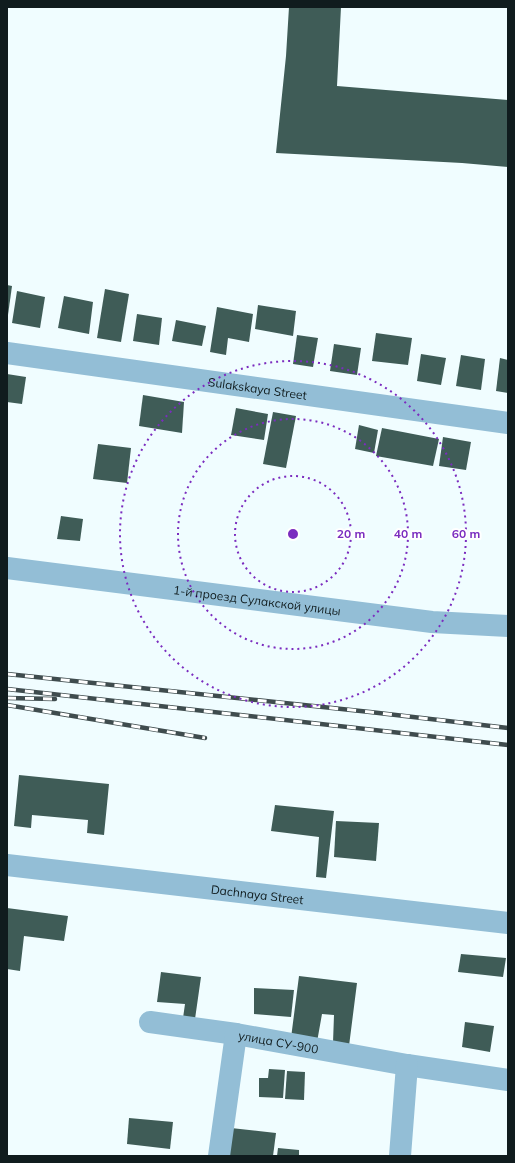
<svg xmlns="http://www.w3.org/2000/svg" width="515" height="1163" viewBox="0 0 515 1163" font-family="Mulish,sans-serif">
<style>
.building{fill:#3f5c57}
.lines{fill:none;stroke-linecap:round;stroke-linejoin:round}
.minor{stroke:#93bed6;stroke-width:22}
.rail-casing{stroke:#3f4c4e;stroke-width:4.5}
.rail{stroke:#fff;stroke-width:3;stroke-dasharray:9;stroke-linecap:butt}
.ring{fill:none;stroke:#7b2cbf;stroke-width:2;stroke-dasharray:2 4}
.labels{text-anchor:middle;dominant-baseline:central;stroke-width:4;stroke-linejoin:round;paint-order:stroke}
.street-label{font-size:12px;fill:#101c1e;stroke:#fff}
.centre{fill:#7b2cbf;stroke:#fff;stroke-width:2}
.ring-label{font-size:12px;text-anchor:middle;font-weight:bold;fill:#7b2cbf;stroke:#fff;stroke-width:4;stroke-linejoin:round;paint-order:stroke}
</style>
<rect width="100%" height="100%" fill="#f0fdff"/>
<!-- building -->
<g class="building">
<polygon points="289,7 341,7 337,86 508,100 508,167 462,163 276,153 286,56"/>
<polygon points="7,285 12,286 8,315 7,315"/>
<polygon points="105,289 129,294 121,342 97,338"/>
<polygon points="17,291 45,297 40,328 12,323"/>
<polygon points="64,296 93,302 89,334 58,328"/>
<polygon points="258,305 296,311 293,336 255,329"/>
<polygon points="217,307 253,314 249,342 228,338 226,355 210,352"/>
<polygon points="137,314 162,318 159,345 133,341"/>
<polygon points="176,320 206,326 202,346 172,341"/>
<polygon points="376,333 412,338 408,365 372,361"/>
<polygon points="297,335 318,338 313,367 293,364"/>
<polygon points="334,344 361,348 357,375 330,371"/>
<polygon points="421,354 446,358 441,385 417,381"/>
<polygon points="461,355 485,359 481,390 456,386"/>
<polygon points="500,358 508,360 508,393 496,391"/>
<polygon points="7,374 26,377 22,404 7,402"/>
<polygon points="143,395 184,402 182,433 139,426"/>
<polygon points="236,408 268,414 264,440 231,435"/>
<polygon points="273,412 296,416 286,468 263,464"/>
<polygon points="359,425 378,430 374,453 355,449"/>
<polygon points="382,428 439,439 433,466 376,456"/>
<polygon points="443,437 471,442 466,470 439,466"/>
<polygon points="98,444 131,448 127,483 93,479"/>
<polygon points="61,516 83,519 80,541 57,539"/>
<polygon points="19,775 109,784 104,835 87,833 88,820 32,815 31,828 14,826"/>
<polygon points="275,805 334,811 326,878 316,877 319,837 271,831"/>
<polygon points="336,821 379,823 376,861 334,857"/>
<polygon points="7,908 68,916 64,941 24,936 20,971 7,969"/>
<polygon points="461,954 506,958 503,977 458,972"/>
<polygon points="161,972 201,977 195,1019 183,1018 185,1004 157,1002"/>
<polygon points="299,976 357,983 349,1046 333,1043 334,1015 322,1014 317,1042 291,1038"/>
<polygon points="254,988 294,990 291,1017 254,1014"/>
<polygon points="465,1022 494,1026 490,1052 462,1047"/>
<polygon points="269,1069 285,1070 283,1098 259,1097 259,1078 268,1078"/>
<polygon points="287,1071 305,1072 304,1100 285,1099"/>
<polygon points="129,1118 173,1122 170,1149 127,1144"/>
<polygon points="231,1128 276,1133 273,1156 227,1156"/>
<polygon points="278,1148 299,1150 299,1156 277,1156"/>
</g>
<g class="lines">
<!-- minor -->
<g class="minor">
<path id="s1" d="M7 353 508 423"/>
<path id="s2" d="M7 568 432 622 508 626"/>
<path id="s3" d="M7 865 508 923"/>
<path id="s4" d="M150 1022 236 1034 407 1065 508 1080"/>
<polyline points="219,1156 236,1034"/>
<polyline points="400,1156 407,1065"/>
</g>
<defs>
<g id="rail">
<polyline points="7,674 370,712 508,728"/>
<polyline points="7,689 508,745"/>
<polyline points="7,698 55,699"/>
<polyline points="7,705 205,738"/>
</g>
</defs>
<!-- rail casing -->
<use href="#rail" class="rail-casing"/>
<!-- rail -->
<use href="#rail" class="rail"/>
</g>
<!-- distance rings -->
<g class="ring">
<circle cx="293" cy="534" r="58"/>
<circle cx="293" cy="534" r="115"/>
<circle cx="293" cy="534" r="173"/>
</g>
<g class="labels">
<!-- street labels -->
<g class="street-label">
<text stroke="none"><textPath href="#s1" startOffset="253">Sulakskaya Street</textPath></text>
<text stroke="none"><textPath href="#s2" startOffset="252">1-й проезд Сулакской улицы</textPath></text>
<text stroke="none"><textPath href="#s3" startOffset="252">Dachnaya Street</textPath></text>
<text stroke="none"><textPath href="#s4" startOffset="130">улица СУ-900</textPath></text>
</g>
</g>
<circle cx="293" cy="534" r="6" class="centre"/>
<g class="ring-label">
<text x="351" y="538">20 m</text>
<text x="408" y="538">40 m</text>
<text x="466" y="538">60 m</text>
</g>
<!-- border -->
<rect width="515" height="1163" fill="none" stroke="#101c1e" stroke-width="16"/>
</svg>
